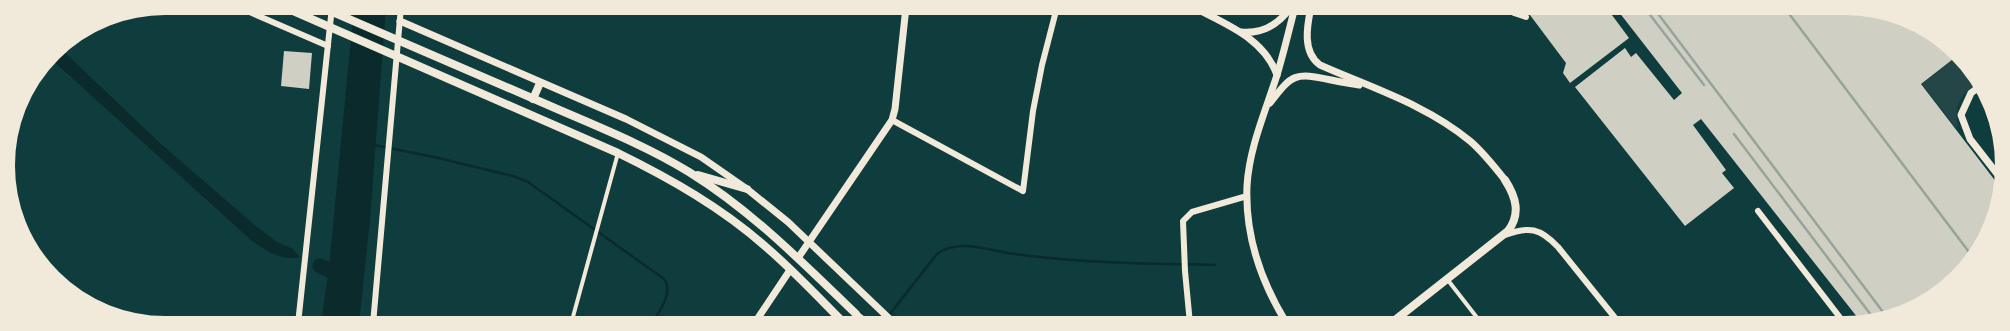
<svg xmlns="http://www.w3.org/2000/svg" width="2010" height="331" viewBox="0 0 2010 331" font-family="Barlow,sans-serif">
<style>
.green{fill:#244646}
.water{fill:#0a2a2b}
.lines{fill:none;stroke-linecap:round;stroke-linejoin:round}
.stream{stroke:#0a2a2b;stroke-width:2.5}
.river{stroke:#0a2a2b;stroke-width:15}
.building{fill:#cfcfc3}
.minor{stroke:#f1e9da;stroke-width:4}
.tertiary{stroke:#f1e9da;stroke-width:6}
.secondary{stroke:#f1e9da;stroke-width:7}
.primary{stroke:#f1e9da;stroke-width:8}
.trunk{stroke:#f1e9da;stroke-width:8}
.rail{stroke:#97a49c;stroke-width:2.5}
.rim{fill:none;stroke:#f1e9da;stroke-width:2}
</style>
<rect width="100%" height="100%" fill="#0f3d3e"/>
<!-- green -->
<path class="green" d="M1958 56 1964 61 1977 84C1961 94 1953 106 1958 126L1956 128 1922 84Z"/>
<!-- water -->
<g class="water">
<polygon points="354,7 386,7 370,220 359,324 321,324 329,267"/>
<path d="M61 49 161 144 257 227 277 242 293 249 300 257C281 261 266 251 251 240L50 58Z"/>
</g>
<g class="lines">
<!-- stream -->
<g class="stream">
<path d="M374 145 434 157 513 176 528 182 664 279C674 293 659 311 652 324"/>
<path d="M882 324 937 254C957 239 986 249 1008 253 1076 263 1146 264 1215 265"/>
</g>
<!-- river -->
<polyline class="river" points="320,266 344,276"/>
</g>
<!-- building -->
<g class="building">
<polygon points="1533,7 1606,7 1629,38 1570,83 1563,73 1566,63 1527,11"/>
<polygon points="1615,7 1855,7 1915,23 1957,56 1921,84 2000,187 1987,235 1956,278 1905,312 1861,322 1701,119 1693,125 1726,170 1722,173 1734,188 1685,226 1575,87 1625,48 1631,57 1636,53 1674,100 1682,93"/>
<polygon points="284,51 312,53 309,89 281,86"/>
</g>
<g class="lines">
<!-- minor -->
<g class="minor">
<polyline points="1447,279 1482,324"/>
<polyline points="571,324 618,153"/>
</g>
<!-- tertiary -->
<g class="tertiary">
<polyline points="238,7 328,46"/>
<polyline points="1509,7 1514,13 1526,17"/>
<polyline points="892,120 1023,191 1033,111 1042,65 1057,7"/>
<polyline points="1758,211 1845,324"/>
<path d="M1505 235C1529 226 1540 228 1558 247L1620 324"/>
<polyline points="298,324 332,7"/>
<polyline points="373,324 401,7"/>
<polyline points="1190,324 1185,271 1183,221 1192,212 1247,196"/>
</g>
<!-- secondary -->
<g class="secondary">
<path d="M1193 7C1225 24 1264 38 1277 75"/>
<path d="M1311 7C1307 26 1302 52 1320 65 1372 88 1427 105 1470 141 1483 152 1494 166 1505 180"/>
<polyline points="400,21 626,119 701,157 747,189 788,222 895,324"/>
<path d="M1241 32C1262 34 1279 24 1291 7"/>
<polyline points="1979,87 1971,93 1961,115 1970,139 2002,180"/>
<path d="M1270 103C1292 74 1295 72 1331 80 1340 82 1349 83 1359 85"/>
<polyline points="798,258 892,120 895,109 906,7"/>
<polyline points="858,316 869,324"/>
<polyline points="754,324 790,270"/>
<path d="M1287 324C1261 282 1245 235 1247 186 1249 148 1266 110 1277 75 1284 52 1289 30 1295 7"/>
</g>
<!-- primary -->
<path class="primary" d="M1390 324 1508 231C1521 214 1516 197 1505 180"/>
<!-- trunk -->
<g class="trunk">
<path d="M284 7 618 153C671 179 722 208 766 247 794 271 819 298 845 324"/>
<path d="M321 7C396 40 472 72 548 105 596 126 645 145 689 172 752 211 803 263 856 314L862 324"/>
<polyline points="533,99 540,83"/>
<polyline points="698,175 747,189"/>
</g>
<!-- rail -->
<g class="rail">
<polyline points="1644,7 1704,85"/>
<polyline points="1653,7 1886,316"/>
<polyline points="1784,7 1972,256"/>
<polyline points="1734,134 1874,319"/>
</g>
</g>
<!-- crop -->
<path d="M0 0H2010V331H0ZM165 14H1845A151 151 0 0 1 1996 165V166A151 151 0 0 1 1845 317H165A151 151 0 0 1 14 166V165A151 151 0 0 1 165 14Z" fill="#f1e9da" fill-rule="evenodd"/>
<path class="rim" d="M165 14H1845A151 151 0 0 1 1996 165V166A151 151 0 0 1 1845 317H165A151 151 0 0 1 14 166V165A151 151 0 0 1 165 14Z"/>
</svg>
